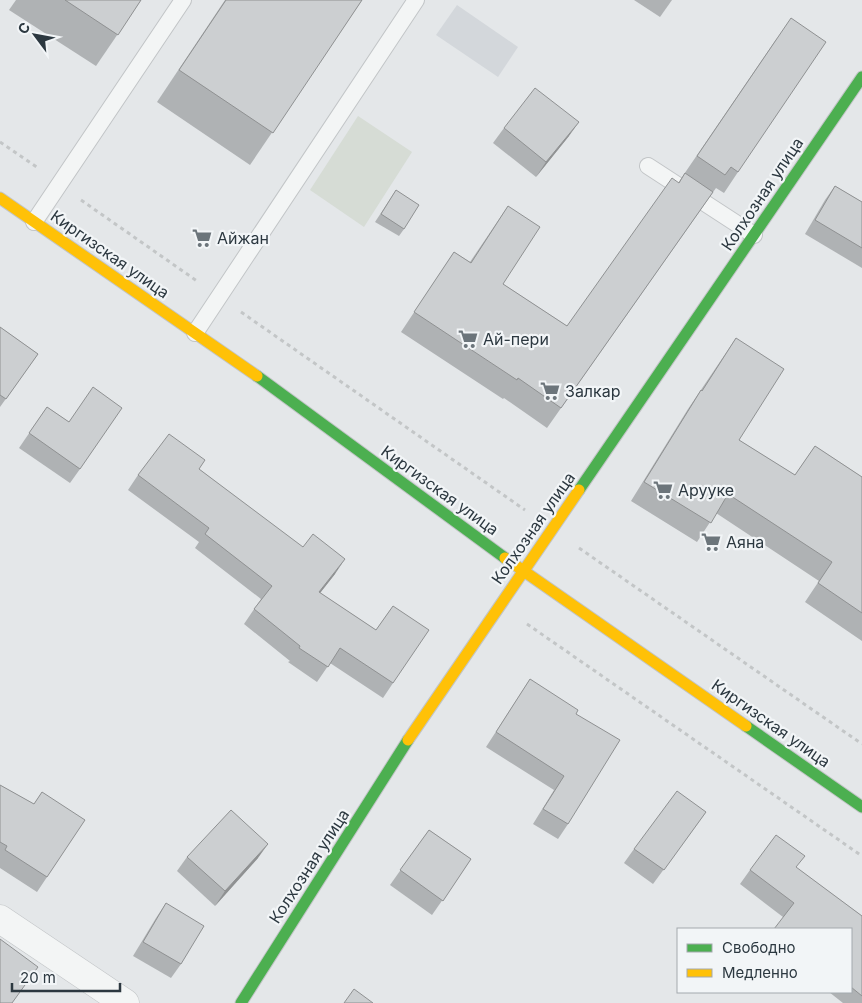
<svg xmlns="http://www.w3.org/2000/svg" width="862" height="1003" viewBox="0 0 862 1003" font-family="Inter,sans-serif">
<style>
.built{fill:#d3d7db}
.green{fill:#d6dcd5}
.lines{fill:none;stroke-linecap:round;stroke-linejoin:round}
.lane-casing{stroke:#c2c5c7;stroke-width:18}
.street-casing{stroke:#c2c5c7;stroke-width:29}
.fast-casing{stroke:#c2c5c7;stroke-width:13}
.slow-casing{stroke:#c2c5c7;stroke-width:13}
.path{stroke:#c3c6c7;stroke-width:3;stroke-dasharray:4 4;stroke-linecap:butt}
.lane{stroke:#f3f5f5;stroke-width:16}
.street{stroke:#f3f5f5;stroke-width:28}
.fast{stroke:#4caf50;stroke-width:11}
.slow{stroke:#ffc107;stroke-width:11}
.wall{fill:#afb2b4}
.shaded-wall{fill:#8f9192}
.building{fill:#cccfd1;stroke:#8f9192}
.labels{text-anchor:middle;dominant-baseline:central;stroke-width:4.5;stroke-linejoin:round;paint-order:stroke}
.street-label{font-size:16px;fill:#2c3840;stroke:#f2f5f7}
.poi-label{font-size:16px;fill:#2c3840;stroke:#f2f5f7;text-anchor:start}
</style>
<rect width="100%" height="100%" fill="#e4e7e9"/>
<!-- built -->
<polygon class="built" points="457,5 518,47 498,77 436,35"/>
<!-- green -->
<polygon class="green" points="358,116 412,152 364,227 310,190"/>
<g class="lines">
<defs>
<g id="lane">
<polyline points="648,166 754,235"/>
<polyline points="34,222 183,0"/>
<polyline points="195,333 416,0"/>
</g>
<polyline id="street" points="0,919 125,1003"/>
<g id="fast">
<polyline points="257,376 505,558"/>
<polyline points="579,490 862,77"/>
<polyline points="746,726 862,807"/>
<polyline points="241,1003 408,740"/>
</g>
<g id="slow">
<polyline points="0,198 257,376"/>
<polyline points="505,558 746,726"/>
<polyline points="408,740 579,490"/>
</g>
</defs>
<!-- lane casing -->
<use href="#lane" class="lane-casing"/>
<!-- street casing -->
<use href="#street" class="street-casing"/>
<!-- fast casing -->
<use href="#fast" class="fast-casing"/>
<!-- slow casing -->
<use href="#slow" class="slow-casing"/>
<!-- path -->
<g class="path">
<polyline points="0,142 38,168"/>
<polyline points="81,200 197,281"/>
<polyline points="241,312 525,510"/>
<polyline points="579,548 862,744"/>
<polyline points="527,624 862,856"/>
</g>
<!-- lane -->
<use href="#lane" class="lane"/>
<!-- street -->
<use href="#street" class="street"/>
<!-- fast -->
<use href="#fast" class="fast"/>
<!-- slow -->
<use href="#slow" class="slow"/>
</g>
<!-- wall -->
<g class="wall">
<polygon points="16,0 141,0 96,66 9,10"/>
<polygon points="225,0 362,0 250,165 157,102"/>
<polygon points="634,0 672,0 660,17"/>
<polygon points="777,38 738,172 724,193 716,188 547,428 504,398 503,399 401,332 454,252 470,262 508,206 503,284 567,326 678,183"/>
<polygon points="504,128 569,136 536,177 493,143"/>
<polygon points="835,186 862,202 862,268 805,234 825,200"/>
<polygon points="396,190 404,229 399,236 375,222"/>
<polygon points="0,327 38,354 0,407"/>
<polygon points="736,338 739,440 795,475 815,446 862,477 862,641 805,602 819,581 716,513 697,542 631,501 688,409"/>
<polygon points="47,407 69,422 80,469 70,483 19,448"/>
<polygon points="199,469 335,574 320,593 376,630 393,606 393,683 383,698 330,663 317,682 288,662 290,661 244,624 261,599 195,548 199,542 128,490 138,475"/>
<polygon points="530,679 576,714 568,824 558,839 533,824 554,790 486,747"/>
<polygon points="0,785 34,804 42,792 47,877 37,892 0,868"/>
<polygon points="706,812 653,884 624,863 634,849"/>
<polygon points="429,830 471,859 432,915 390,885"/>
<polygon points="187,857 258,858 215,906 177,871"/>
<polygon points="797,868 862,916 862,1003 843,1003 829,992 851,992 851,929 783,917 740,884 750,870"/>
<polygon points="166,903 181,964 171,978 133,956 156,918"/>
</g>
<!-- shaded-wall -->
<g class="shaded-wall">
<polygon points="579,122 569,136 536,177 546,162"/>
<polygon points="345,559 335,574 309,607 319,592"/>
<polygon points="268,844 258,858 215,906 225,891"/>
</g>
<!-- building -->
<g class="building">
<polygon points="65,0 141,0 118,35"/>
<polygon points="226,0 362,0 273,133 179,70"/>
<polygon points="791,18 826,42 738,172 731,167 725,175 697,156"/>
<polygon points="535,88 579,122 546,162 504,128"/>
<polygon points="685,173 713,192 561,408 518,378 517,380 414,312 454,252 471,263 508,206 540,227 503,284 567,326 672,178 679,183"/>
<polygon points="835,186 862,202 862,248 815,220"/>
<polygon points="396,190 419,205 404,229 381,214"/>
<polygon points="0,327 38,354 6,399 0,395"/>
<polygon points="736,338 784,369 739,440 795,475 815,446 862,477 862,613 818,583 832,562 728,494 711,523 644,482 701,390 702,391"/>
<polygon points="93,387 122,408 80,469 29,433 47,407 69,422"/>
<polygon points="169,434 205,460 199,469 303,547 313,534 345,559 319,592 376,630 393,606 429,630 393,683 340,648 328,667 299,648 300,646 254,609 272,586 205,534 209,528 138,475"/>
<polygon points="530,679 578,710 576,714 620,740 568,824 543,809 564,776 496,732"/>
<polygon points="0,785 34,804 42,792 85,820 47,877 5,850 7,846 0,842"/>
<polygon points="677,791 706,812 664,870 634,849"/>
<polygon points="231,810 268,844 225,891 187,857"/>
<polygon points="429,830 471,859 443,901 400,870"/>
<polygon points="776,835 805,856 796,867 862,916 862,996 851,987 851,929 774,929 794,903 750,870"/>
<polygon points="166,903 204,926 181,964 143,942"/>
<polygon points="0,939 38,967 12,1003 0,1003"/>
<polygon points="354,989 373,1003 344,1003"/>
</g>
<!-- icons -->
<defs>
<symbol id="supermarket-bare" viewBox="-9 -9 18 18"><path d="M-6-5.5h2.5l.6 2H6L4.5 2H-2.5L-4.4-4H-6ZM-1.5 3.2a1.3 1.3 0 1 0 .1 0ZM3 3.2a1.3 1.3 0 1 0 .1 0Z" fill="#6c757b" stroke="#f2f5f7" stroke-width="2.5" paint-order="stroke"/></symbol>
</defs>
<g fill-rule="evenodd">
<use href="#supermarket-bare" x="188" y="224" width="28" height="28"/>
<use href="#supermarket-bare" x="454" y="325" width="28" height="28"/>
<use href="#supermarket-bare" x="536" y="377" width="28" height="28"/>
<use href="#supermarket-bare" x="649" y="476" width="28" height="28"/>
<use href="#supermarket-bare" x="697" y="528" width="28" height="28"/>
</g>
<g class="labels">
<!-- street labels -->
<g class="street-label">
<text transform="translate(762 194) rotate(-56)">Колхозная улица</text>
<text transform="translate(110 254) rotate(35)">Киргизская улица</text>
<text transform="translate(440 490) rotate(36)">Киргизская улица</text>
<text transform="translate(533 528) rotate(-55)">Колхозная улица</text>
<text transform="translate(771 723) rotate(35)">Киргизская улица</text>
<text transform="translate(309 866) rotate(-57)">Колхозная улица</text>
</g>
<!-- poi labels -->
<g class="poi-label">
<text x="217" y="238">Айжан</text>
<text x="483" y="339">Ай-пери</text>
<text x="565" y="391">Залкар</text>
<text x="678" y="490">Арууке</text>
<text x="726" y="542">Аяна</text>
</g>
</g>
<!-- legend -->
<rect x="677" y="928" width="175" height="65" fill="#f2f5f7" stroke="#a3a9ae"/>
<rect x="687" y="944" width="25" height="8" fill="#4caf50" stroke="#a3a9ae"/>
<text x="722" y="953" font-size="15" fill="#2c3840">Свободно</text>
<rect x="687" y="969" width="25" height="8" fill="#ffc107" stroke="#a3a9ae"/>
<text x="722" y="978" font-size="15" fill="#2c3840">Медленно</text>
<!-- north arrow -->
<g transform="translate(35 35) rotate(302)" stroke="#f2f5f7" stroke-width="4" paint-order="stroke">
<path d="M0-4L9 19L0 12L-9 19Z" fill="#2c3840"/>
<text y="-8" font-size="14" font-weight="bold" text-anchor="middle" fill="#2c3840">С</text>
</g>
<!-- scale -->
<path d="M12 983v8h108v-8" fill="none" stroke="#2c3840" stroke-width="2.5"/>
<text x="20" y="983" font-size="15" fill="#2c3840" stroke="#f2f5f7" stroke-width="4" paint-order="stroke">20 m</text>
</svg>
